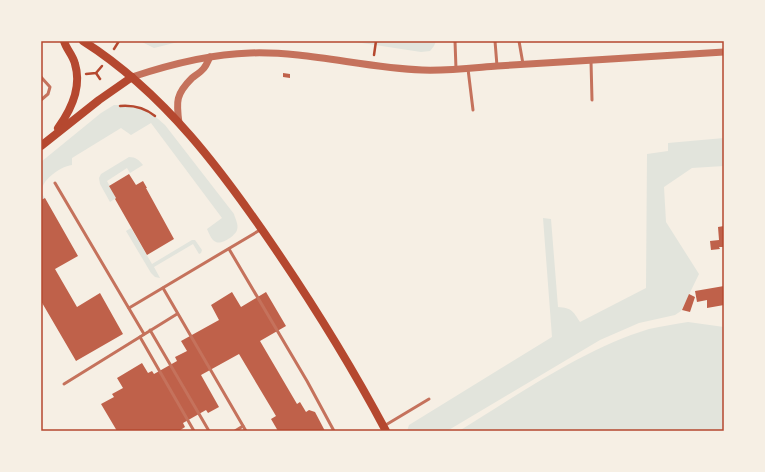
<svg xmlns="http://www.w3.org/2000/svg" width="765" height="472" viewBox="0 0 765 472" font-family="Montserrat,sans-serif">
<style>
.green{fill:#e2e4dc}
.building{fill:#bf614a}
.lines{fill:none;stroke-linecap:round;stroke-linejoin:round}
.path{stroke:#b5482f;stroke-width:2.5}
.service{stroke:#c5725c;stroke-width:3}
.tertiary{stroke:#c5725c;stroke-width:7}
.secondary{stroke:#b5482f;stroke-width:8}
.neatline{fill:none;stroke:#b5482f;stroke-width:1.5}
</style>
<rect width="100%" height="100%" fill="#f6efe4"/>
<!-- green -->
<g class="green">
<polygon points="140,41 182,41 154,48"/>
<polygon points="349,41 436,41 434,46 430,51 421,52"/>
<path d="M114 105C138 104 148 109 165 125L234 214C235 218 239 225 237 230 236 235 222 245 216 242 211 240 209 233 207 229L222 218 151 123 131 135 121 128 72 158V165C60 166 33 185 45 198L41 200V162L101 113Z"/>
<path d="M724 138V166L692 168 664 187 666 222 699 274 681 311 675 315 639 323 600 340 447 431H407L409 425 552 337 543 218 551 219 558 307C572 308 573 311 580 322L646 288 647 154 668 151V143Z"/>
<path d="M129 157C136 157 139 160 143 165L130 173 127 168 107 181 116 198 110 202 100 184 99 178 101 174Z"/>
<polygon points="131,228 152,264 192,240 195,240 202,250 201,253 199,254 193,244 154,267 160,278 155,277 151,273 126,231"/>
<path d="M688 322 724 327V431H459C518 395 583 349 649 329 662 326 676 324 688 322Z"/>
</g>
<!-- building -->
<g class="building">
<polygon points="283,73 290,74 290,78 283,77"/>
<polygon points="129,174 136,185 143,181 147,188 146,188 174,239 147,255 115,199 116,198 109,186"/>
<polygon points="45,198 78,256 55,269 77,307 100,293 123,334 76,361 41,301 41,200"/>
<polygon points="724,226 724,247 719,247 720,249 711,250 710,241 719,240 718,227"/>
<polygon points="724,286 724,305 707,308 707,300 697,302 695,291"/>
<polygon points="232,292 241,307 266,292 286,326 260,341 297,404 300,402 306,412 309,410 315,412 325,431 278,431 271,419 276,416 239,354 201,375 219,407 208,413 206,410 183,423 185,427 179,431 117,431 101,404 114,397 112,394 123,388 117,378 142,363 148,373 152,371 154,374 177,361 175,357 187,351 181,341 219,320 211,305"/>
<polygon points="689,294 695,297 690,312 682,310"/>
</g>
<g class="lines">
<!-- path -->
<g class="path">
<polyline points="114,49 119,41"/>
<polyline points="374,55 376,41"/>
<polyline points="96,73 100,79"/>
<polyline points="86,74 96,73 102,66"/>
<path d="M120 106C132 105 145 108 155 116"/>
</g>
<!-- service -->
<g class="service">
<polyline points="455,41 456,69"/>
<polyline points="495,41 497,66"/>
<polyline points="519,41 523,64"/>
<polyline points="591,61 592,100"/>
<polyline points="468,69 473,110"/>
<polyline points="41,77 50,87 48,94 41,100"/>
<polyline points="55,183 144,334"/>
<polyline points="229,249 307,381 334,431"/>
<polyline points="163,288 246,431"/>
<polyline points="129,308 260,230"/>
<polyline points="150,330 209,431"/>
<polyline points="140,337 194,431"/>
<polyline points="64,384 177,314"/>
<polyline points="384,426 429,399"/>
<polyline points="235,431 243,426"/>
</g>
<!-- tertiary -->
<g class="tertiary">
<path d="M132 77C171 64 210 54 250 53 307 51 365 68 422 70 447 71 472 68 497 66 573 61 648 57 724 52"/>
<path d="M179 123C176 101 176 94 192 78 196 75 201 72 204 68 207 65 208 60 210 57"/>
</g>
<!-- secondary -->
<g class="secondary">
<path d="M83 41C165 93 223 172 276 250 316 309 353 369 386 431"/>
<path d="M58 128C71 110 82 87 75 64 73 55 66 49 64 41"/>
<polyline points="41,146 99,100 132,77"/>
</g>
</g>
<!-- border -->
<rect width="765" height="472" fill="none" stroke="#f6efe4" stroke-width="84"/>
<rect x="42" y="42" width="681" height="388" class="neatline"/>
</svg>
